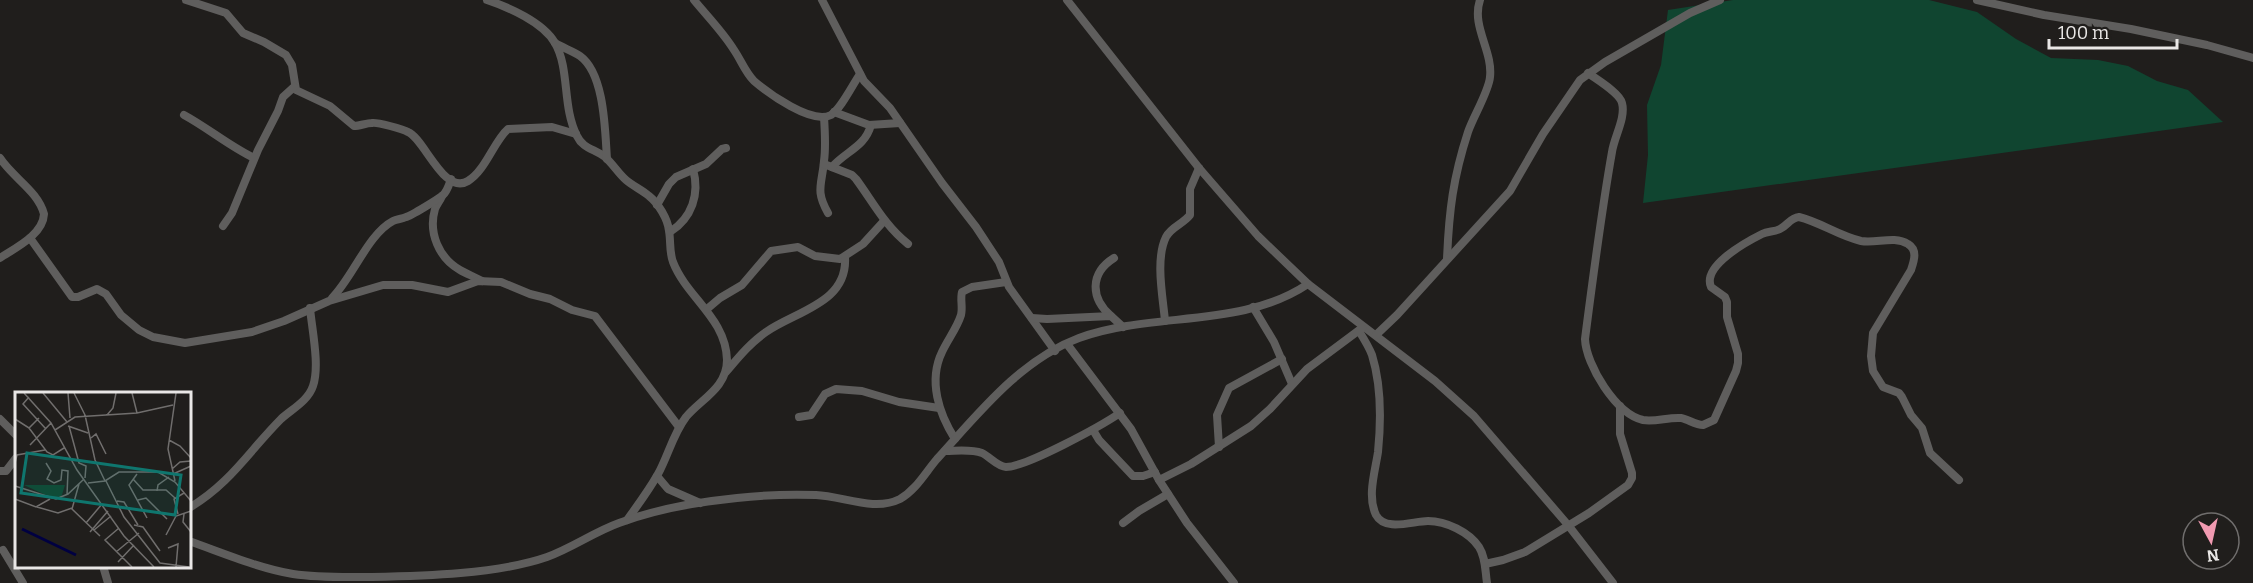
<svg xmlns="http://www.w3.org/2000/svg" width="2253" height="583" viewBox="0 0 2253 583" font-family="Bitter,serif">
<style>
.green{fill:#104530}
.lines{fill:none;stroke-linecap:round;stroke-linejoin:round}
.street{stroke:#5f5e5d;stroke-width:8}
.inset-river{fill:none;stroke:#000041;stroke-width:3}
.inset-road{fill:none;stroke:#706e6d;stroke-width:1.5}
.view{fill:#0f766e;fill-opacity:0.15;stroke:#0f766e;stroke-width:3}
.inset-edge{fill:none;stroke:#e9e7e6;stroke-width:3}
</style>
<rect width="100%" height="100%" fill="#201e1c"/>
<!-- green -->
<polygon class="green" points="1733,0 1929,0 1977,12 2016,39 2051,58 2098,60 2128,66 2157,81 2188,90 2223,122 1643,203 1648,155 1647,105 1661,65 1668,10"/>
<g class="lines">
<!-- street -->
<g class="street">
<path d="M186 0 226 13 243 33 264 42 286 55 292 65 296 90 330 106 354 126C360 126 366 123 372 123 377 122 403 129 408 132 424 138 444 196 468 181 486 170 494 141 508 129L552 127 576 134"/>
<path d="M487 0C508 7 543 22 555 43 570 69 562 107 577 136 583 149 595 149 605 157 613 164 618 173 626 180 633 186 642 190 649 196 658 203 668 219 669 231 671 242 669 251 673 262 687 298 726 318 727 360 727 388 701 399 686 417 673 434 668 456 658 474 649 490 638 505 627 520"/>
<path d="M694 0C707 16 723 32 734 50 741 60 745 72 754 81 768 93 812 125 831 115 841 109 853 84 860 74"/>
<polyline points="822,0 864,81 890,108 942,183 976,227 999,262 1009,287 1055,351"/>
<polyline points="1067,0 1199,168 1258,236 1308,284 1435,381 1474,416 1568,525 1613,583"/>
<polyline points="1977,0 2044,15 2131,29 2207,45 2253,58"/>
<path d="M555 43C563 48 573 51 580 56 605 74 605 132 607 159"/>
<path d="M1588 73C1596 79 1620 93 1622 103 1626 118 1614 137 1612 152 1601 214 1593 277 1585 339 1586 365 1616 414 1643 420 1656 422 1668 417 1681 418 1688 419 1695 425 1703 425L1714 420 1736 371 1738 363V354L1727 317V302L1725 297 1711 287C1702 266 1746 242 1762 234 1768 231 1774 232 1780 229 1788 225 1790 218 1799 217 1820 222 1839 236 1861 241 1876 244 1894 235 1908 244 1918 250 1914 261 1911 270L1873 333 1871 356 1873 371 1883 387 1899 393 1902 397 1911 415 1922 428 1930 453 1959 480"/>
<polyline points="834,112 869,125 900,123"/>
<path d="M184 115C208 128 229 146 254 158"/>
<path d="M824 117C825 132 826 147 824 161 822 185 815 190 828 213"/>
<path d="M0 158C13 178 38 191 44 214 43 235 15 248 0 258"/>
<path d="M824 164 852 175 856 179C873 202 885 226 908 244"/>
<path d="M832 167C846 151 865 147 871 125"/>
<path d="M442 196C440 201 437 204 435 209 428 233 439 258 460 270 467 274 475 277 482 281"/>
<polyline points="657,205 669,184 676,177 706,164 722,149 726,148"/>
<polyline points="223,226 232,213 258,150 278,111 283,97 294,87"/>
<path d="M670 232C692 218 700 194 693 169"/>
<polyline points="30,238 72,297 78,297 97,289 106,294 121,315 139,330 153,337 185,343 252,332 284,321 329,301 383,285 412,285 448,292 478,281 501,282 530,294 550,299 572,310 595,316 679,427"/>
<path d="M1447 259C1449 211 1453 178 1468 132 1473 117 1489 91 1490 77 1493 51 1471 26 1480 0"/>
<path d="M332 298C353 277 368 234 393 221 397 219 402 219 406 217 411 216 438 199 442 196 447 192 449 185 451 179"/>
<polyline points="1253,307 1274,342 1292,384"/>
<polyline points="707,309 720,298 742,285 771,251 798,247 815,256 840,259 863,244 884,221"/>
<path d="M1111 316C1090 298 1090 273 1114 258"/>
<polyline points="1032,318 1047,319 1111,316 1123,327"/>
<path d="M1165 321C1163 298 1155 259 1166 237 1171 227 1183 224 1190 215V189L1199 168"/>
<path d="M1359 331C1364 339 1369 347 1372 355 1381 384 1381 422 1378 452 1375 472 1367 496 1376 515 1385 532 1413 521 1428 521 1446 521 1469 532 1479 547 1486 558 1485 571 1487 583"/>
<polyline points="1376,335 1397,315 1510,191 1543,134 1580,80 1605,62 1690,13 1720,0"/>
<polyline points="1067,344 1131,429 1159,480 1187,523 1234,583"/>
<path d="M726 372C738 358 750 343 766 332 796 311 848 303 845 257"/>
<polyline points="799,417 811,415 825,394 836,389 862,391 899,402 939,408"/>
<polyline points="0,419 16,435"/>
<polyline points="1093,430 1099,440 1133,476 1143,476 1155,472"/>
<path d="M955 439C939 414 928 381 942 352 948 339 957 328 961 315 963 307 960 299 962 292L972 287 1006 282"/>
<polyline points="1219,447 1217,415 1229,388 1282,359"/>
<path d="M945 451C957 451 971 449 982 453 990 457 998 467 1006 467 1026 467 1101 426 1120 413"/>
<polyline points="0,471 6,471 16,458"/>
<polyline points="657,476 668,489 700,503"/>
<polyline points="1159,480 1191,464 1251,426 1270,409 1307,369 1362,328"/>
<path d="M189 508C230 484 249 451 281 419 292 409 308 401 313 386 320 366 312 330 310 308"/>
<polyline points="1123,523 1139,511 1168,494"/>
<path d="M189 541C223 553 258 568 293 574 319 578 346 577 372 577 424 576 498 574 547 557 572 548 594 532 619 523 656 509 697 502 737 498 764 495 790 494 816 495 843 496 874 512 900 499 916 490 925 473 937 459 978 414 1020 360 1079 338 1153 311 1241 329 1308 284"/>
<polyline points="3,550 23,583"/>
<polyline points="1485,564 1503,560 1525,552 1589,513 1628,485 1632,478 1632,473 1620,434 1620,406"/>
<polyline points="103,566 108,583"/>
</g>
</g>
<!-- overview -->
<g transform="translate(15 392)">
<rect width="176" height="176" fill="#201e1c"/>
<path d="M9 93H50L46 106H37Z" fill="#104530"/>
<path class="inset-river" d="M7 137 61 163"/>
<path class="inset-road" d="M9 1 36 31 62 78 109 144 139 175M28 1 52 30M53 1 55 26M59 1 70 23M117 1 122 21M14 5 8 12 31 37M70 23 80 68 90 89M92 23 98 16 101 1M0 27 14 36 24 26M53 34 73 41M54 34 64 71 71 74 70 86M14 36 32 60 38 63 49 56M40 38 60 25 122 21 158 13M76 46 81 42 91 62M154 48 165 54 176 66M15 53 36 31M0 71 2 63 30 58M31 71 36 79 32 87 39 91 46 88 47 78 53 79 52 103M157 77 165 70 176 69M122 82 114 93 132 126M158 82 176 74M118 87 128 98H151L160 106M91 89 109 125 145 171 174 175M160 89 153 57 161 1M73 91 90 89 104 80H143L160 90 176 109M64 92 57 117 85 144M0 94 41 107 53 102 69 87M142 99 143 93 154 85M0 107 21 115 35 107M123 108 131 106 152 127M102 109 109 110 123 133M22 115 43 121 57 116M163 122 159 107 169 101M169 122 168 130 176 140M71 131 87 112M119 133 128 135 145 159M104 136 90 148 117 175M79 138 96 124M75 140 93 119M151 143 161 124 176 119M153 156 163 152 161 175M101 160 124 141M103 170 119 153"/>
<path class="view" d="M12 61 166 83 160 123 6 101Z"/>
<rect width="176" height="176" class="inset-edge"/>
</g>
<!-- north arrow -->
<g transform="translate(2211 541) rotate(172)"><circle r="28" fill="#201e1c" stroke="#706e6d" stroke-width="1.5"/>
<path d="M0-4.5L10 22L0 15L-10 22Z" fill="#f19ab1"/>
<text y="-9" font-size="16" font-weight="bold" text-anchor="middle" fill="#e9e7e6">N</text>
</g>
<!-- scale -->
<path d="M2049 39v9h128v-9" fill="none" stroke="#e9e7e6" stroke-width="3"/>
<text x="2058" y="39" font-size="18" fill="#e9e7e6" stroke="#201e1c" stroke-width="4.5" paint-order="stroke">100 m</text>
</svg>
